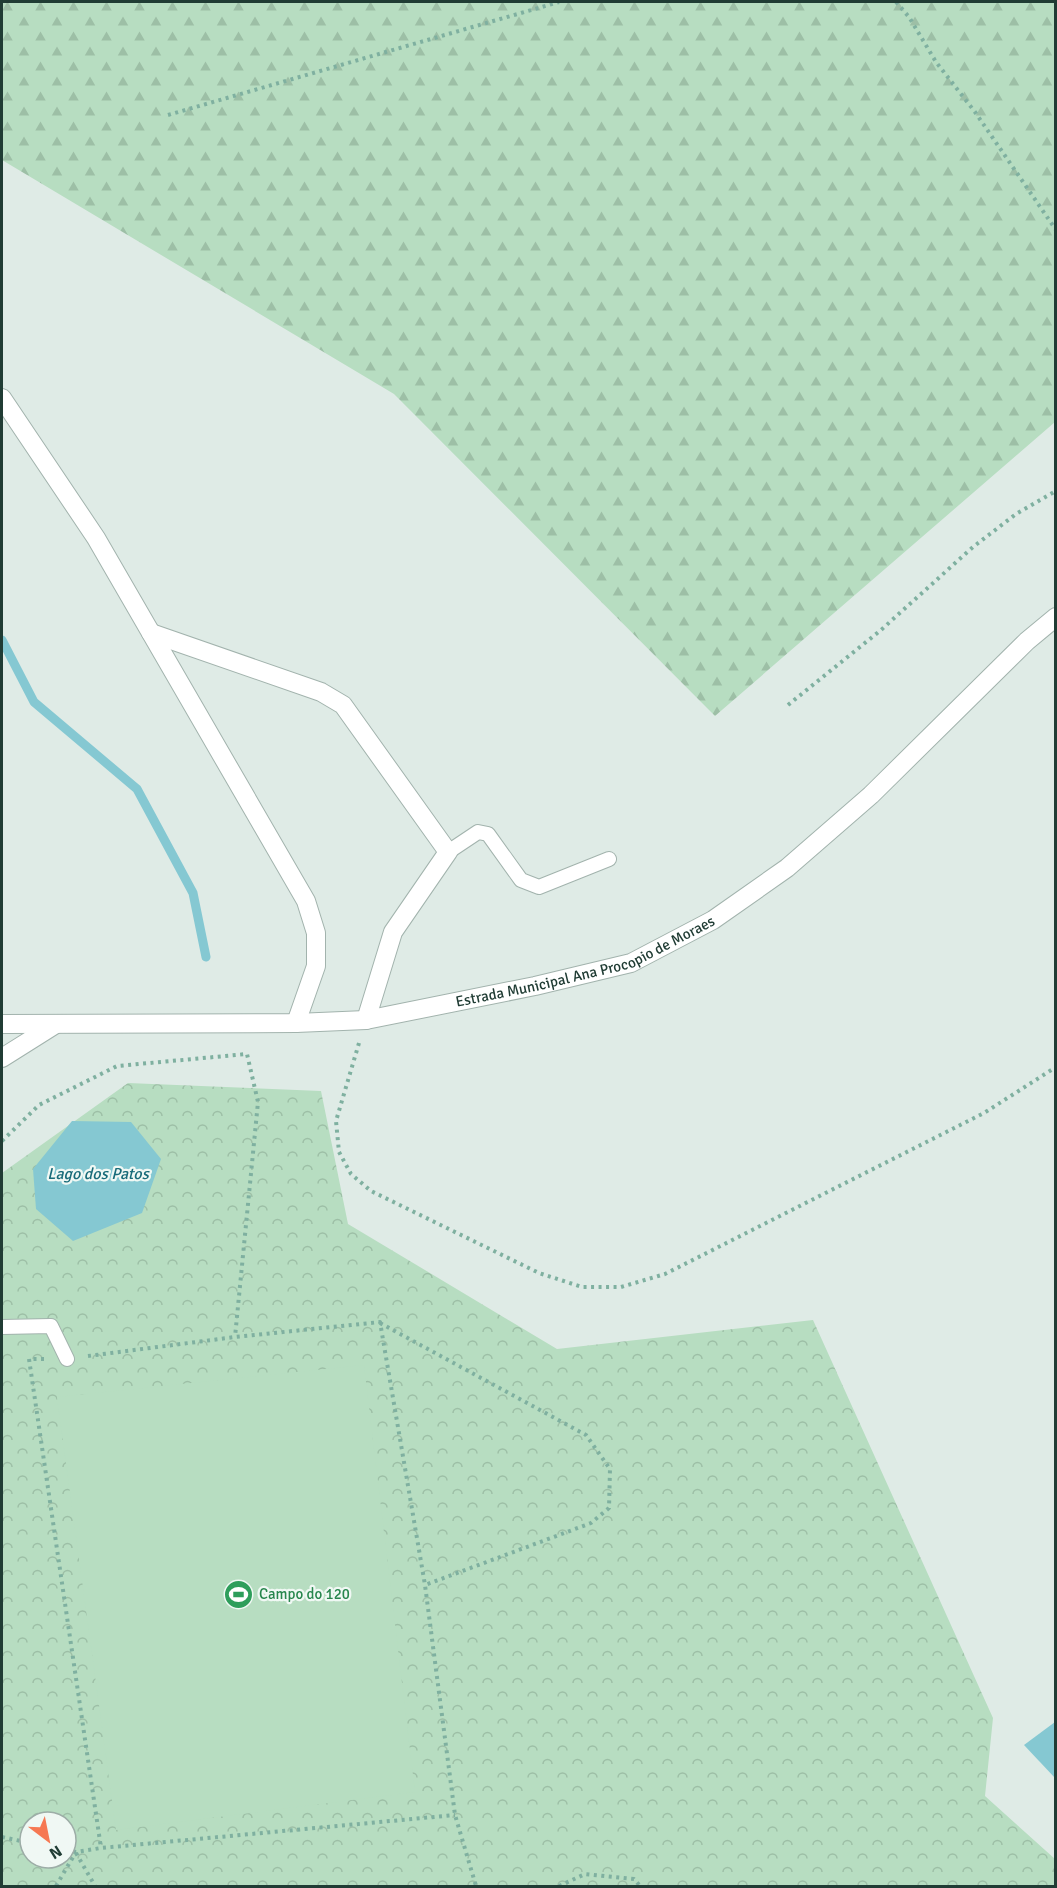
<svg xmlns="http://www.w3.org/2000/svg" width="1057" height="1888" viewBox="0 0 1057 1888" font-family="Signika,sans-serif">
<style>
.forest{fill:url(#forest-firs)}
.park{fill:url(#park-crowns);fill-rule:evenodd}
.pitch{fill:#b7ddc1}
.water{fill:#85c8d2}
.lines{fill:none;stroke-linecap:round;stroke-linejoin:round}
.stream{stroke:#85c8d2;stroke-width:9}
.service-casing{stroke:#a2b3ad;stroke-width:16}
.minor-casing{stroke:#a2b3ad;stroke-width:20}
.tertiary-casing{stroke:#a2b3ad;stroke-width:20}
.path{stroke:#7fb0a0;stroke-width:4;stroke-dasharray:3 4.5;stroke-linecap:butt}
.service{stroke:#fff;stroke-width:14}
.minor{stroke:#fff;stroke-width:18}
.tertiary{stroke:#fff;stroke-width:18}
.labels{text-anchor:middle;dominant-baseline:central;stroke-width:4.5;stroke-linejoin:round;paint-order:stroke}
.street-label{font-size:15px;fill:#203c34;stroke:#f0f8f4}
.leisure-label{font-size:15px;fill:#27864d;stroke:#f0f8f4;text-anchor:start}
.water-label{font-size:16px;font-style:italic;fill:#186b79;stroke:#f0f8f4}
</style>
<defs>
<pattern id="forest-firs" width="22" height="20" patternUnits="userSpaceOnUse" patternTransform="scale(1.5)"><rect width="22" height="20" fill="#b7ddc1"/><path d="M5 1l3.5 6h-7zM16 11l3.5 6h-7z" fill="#9dbfa6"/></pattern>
<pattern id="park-crowns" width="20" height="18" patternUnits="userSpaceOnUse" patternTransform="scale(1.5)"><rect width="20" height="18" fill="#b7ddc1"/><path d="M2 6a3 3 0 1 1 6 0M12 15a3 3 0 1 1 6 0" fill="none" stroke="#9dbfa6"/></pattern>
</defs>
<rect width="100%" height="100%" fill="#dfebe6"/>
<!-- forest -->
<polygon class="forest" points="2,2 1055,2 1055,422 715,716 394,394 2,160"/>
<!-- park -->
<path class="park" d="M128 1083 321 1091 348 1224 557 1349 813 1320 993 1718 985 1796 1055 1859V1886H2V1173ZM30 1822H66V1858H30Z"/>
<!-- pitch -->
<polygon class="pitch" points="364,1365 415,1792 116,1830 57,1397"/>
<!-- water -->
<g class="water">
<polygon points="72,1121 131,1122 161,1159 142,1213 73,1241 36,1209 33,1169"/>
<polygon points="1055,1722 1055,1778 1024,1745"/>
</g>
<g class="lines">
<!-- stream -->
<polyline class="stream" points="2,640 34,702 137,789 193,893 206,957"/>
<defs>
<g id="service">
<polyline points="448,852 478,832 488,834 521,880 539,887 609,859"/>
<polyline points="2,1327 51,1326 67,1359"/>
</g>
<g id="minor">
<polyline points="2,398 96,538 306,901 316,933 316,966 296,1023"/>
<polyline points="151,633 321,692 343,705 448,852 393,932 366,1020"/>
</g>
<g id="tertiary">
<path id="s1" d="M2 1024 296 1023 366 1020 535 986 631 963 713 920 787 868 871 795 1027 641 1056 617"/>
<polyline points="2,1058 56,1024"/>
</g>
</defs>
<!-- service casing -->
<use href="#service" class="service-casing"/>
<!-- minor casing -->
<use href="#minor" class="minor-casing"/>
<!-- tertiary casing -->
<use href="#tertiary" class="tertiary-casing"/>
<!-- path -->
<g class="path">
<polyline points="896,2 909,17 936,62 975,112 1056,230"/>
<polyline points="168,115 559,2"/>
<polyline points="788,705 881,630 973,547 1016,514 1056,491"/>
<polyline points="359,1043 336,1121 339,1152 351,1174 371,1191 539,1273 582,1287 621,1287 665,1274 984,1113 1056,1067"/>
<polyline points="2,1141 39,1105 117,1066 247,1054 258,1102 235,1337"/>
<polyline points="380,1323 586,1435 610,1469 609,1508 591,1523 425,1585"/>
<polyline points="88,1356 235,1337 380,1322 425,1585 455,1815 476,1886"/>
<polyline points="44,1359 29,1359 101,1848"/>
<polyline points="2,1837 30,1843"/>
<polyline points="66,1850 76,1852 101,1848 455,1815"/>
<polyline points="76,1853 95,1886"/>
<polyline points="56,1886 76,1852"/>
<polyline points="559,1886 585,1874 634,1879 640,1886"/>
</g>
<!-- service -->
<use href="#service" class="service"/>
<!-- minor -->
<use href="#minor" class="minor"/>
<!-- tertiary -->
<use href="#tertiary" class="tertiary"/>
</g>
<!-- icons -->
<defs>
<symbol id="stadium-disc" viewBox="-11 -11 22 22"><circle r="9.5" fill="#2e9e5b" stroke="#f0f8f4"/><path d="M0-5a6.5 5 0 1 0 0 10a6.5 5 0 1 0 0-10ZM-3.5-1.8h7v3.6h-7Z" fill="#fff"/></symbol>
</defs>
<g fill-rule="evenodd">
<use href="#stadium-disc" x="222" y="1578" width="33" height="33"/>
</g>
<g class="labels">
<!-- street labels -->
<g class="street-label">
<text stroke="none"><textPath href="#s1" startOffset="592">Estrada Municipal Ana Procopio de Moraes</textPath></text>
</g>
<!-- leisure labels -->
<g class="leisure-label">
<text x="259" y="1594">Campo do 120</text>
</g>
<!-- water labels -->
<g class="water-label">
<text x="98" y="1174">Lago dos Patos</text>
</g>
</g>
<!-- border -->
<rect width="1057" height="1888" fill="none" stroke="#203c34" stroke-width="6"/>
<!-- north arrow -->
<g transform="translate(48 1840) rotate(148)"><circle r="28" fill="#f0f8f4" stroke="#9dada7" stroke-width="1.5"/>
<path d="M0-4.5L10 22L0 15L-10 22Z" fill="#f67852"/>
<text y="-9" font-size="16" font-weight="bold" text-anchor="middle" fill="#203c34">N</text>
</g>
</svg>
